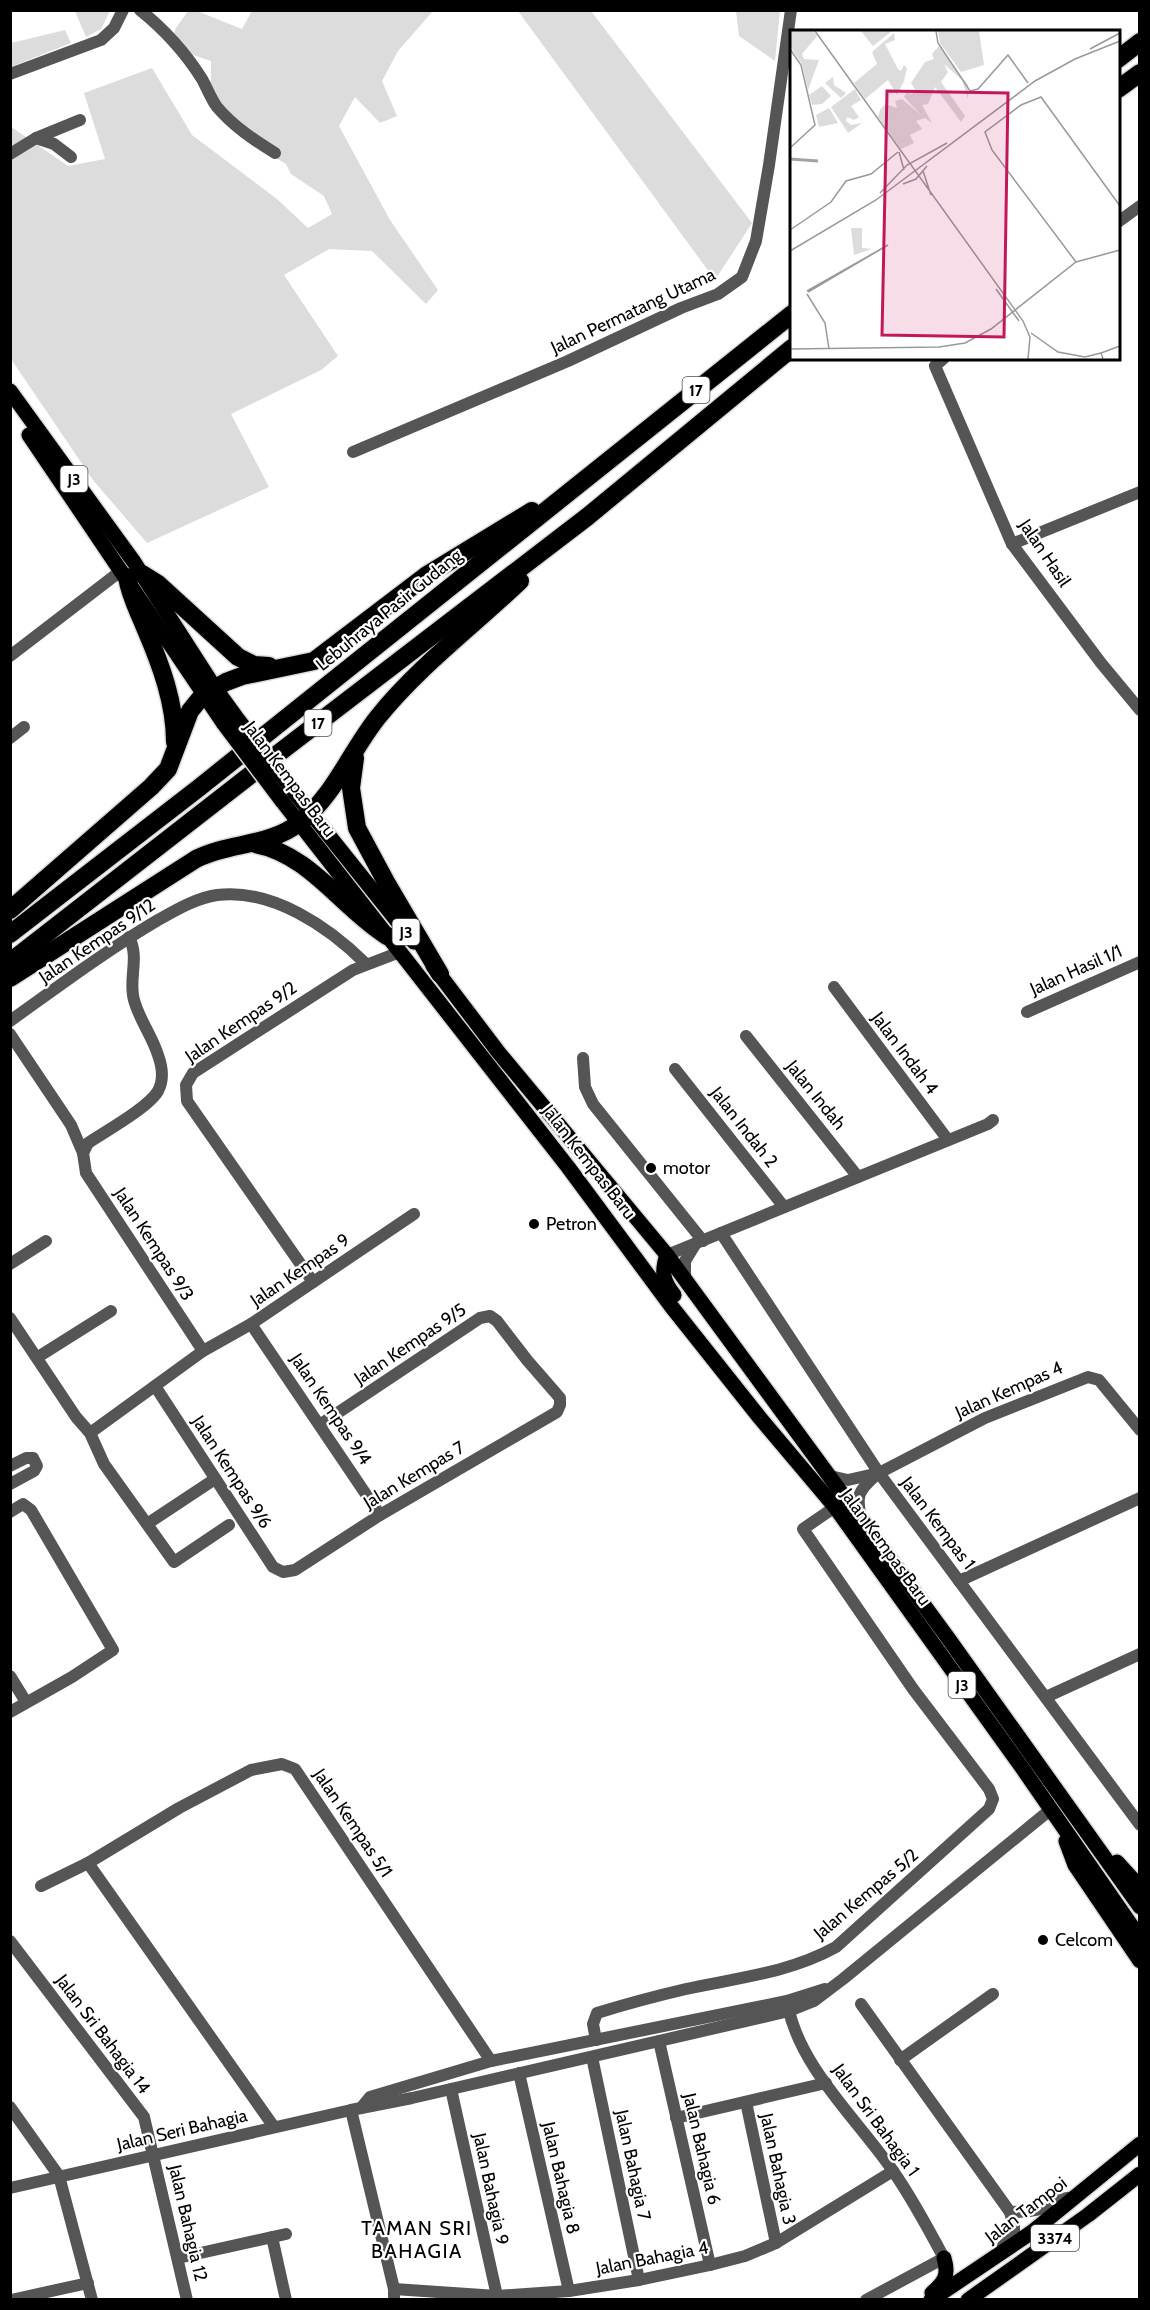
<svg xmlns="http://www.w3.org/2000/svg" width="1150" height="2310" viewBox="0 0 1150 2310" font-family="Cabin,sans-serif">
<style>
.green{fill:#dcdcdc}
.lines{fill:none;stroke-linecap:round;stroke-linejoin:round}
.major-casing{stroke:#dbdbdb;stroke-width:18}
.highway-casing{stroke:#dbdbdb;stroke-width:21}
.minor{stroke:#555;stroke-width:12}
.major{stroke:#000;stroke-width:15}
.highway{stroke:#000;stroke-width:18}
.major-bridge-casing{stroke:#dbdbdb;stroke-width:18;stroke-linecap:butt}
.major-bridge{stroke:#000;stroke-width:15}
.poi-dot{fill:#000;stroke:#fff;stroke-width:2}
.labels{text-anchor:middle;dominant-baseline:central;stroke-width:4.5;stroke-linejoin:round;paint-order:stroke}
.shield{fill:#fff;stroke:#4c4c4c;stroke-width:1.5}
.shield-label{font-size:16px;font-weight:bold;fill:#000}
.street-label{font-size:18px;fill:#000;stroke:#fff}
.poi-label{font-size:18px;fill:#000;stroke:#fff;text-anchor:start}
.neighbourhood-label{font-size:20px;letter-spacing:1.5px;fill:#000;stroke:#fff}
.inset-river{fill:none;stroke:#a3a3a3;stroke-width:3}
.inset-road{fill:none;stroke:#999;stroke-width:1.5}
.view{fill:#c2185b;fill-opacity:0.15;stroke:#c2185b;stroke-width:3}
.inset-edge{fill:none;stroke:#000;stroke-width:3}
</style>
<rect width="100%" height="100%" fill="#fff"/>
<!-- green -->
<g class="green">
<polygon points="75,11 110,11 101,29 86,37"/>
<polygon points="188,11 197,11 242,29 252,11 433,11 398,51 382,81 397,116 380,123 355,97 339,126 390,220 438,290 426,304 372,251 329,249 284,275 338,356 321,370 231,414 269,487 147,543 93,480 11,359 10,126 68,166 105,159 84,93 152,68 192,135 277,199 308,228 332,214 324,196 291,174 286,164 264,151 205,93 211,81 211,61 169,47 176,28"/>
<polygon points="518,11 591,11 752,223 715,280"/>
<polygon points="736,11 780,11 775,61 739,36"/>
<polygon points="65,30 71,43 11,67 11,43"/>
</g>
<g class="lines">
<defs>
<g id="major">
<polyline points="10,391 134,562 215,688 236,717"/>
<polyline points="29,435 224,724"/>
<polyline points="294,792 414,942"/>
<polyline points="282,801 568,1167 671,1306 760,1418 835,1507 1023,1769 1140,1938"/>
<polyline points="433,966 499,1053 667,1255 948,1638 1140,1907"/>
<path d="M667 1255C661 1272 663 1281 674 1295"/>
<polyline points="1066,1841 1075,1865 1140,1961"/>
<polyline points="1117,1862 1140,1887"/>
<path d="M932 2293C945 2282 949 2275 944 2258"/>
<polyline points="931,2300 1032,2232 1140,2144"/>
<polyline points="968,2300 1088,2215 1140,2174"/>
</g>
<g id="highway">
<polyline points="1118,59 1140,42"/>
<polyline points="1118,89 1140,73"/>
<polyline points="142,574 158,584 238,657 254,665 269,666"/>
<path d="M127 577C130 597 139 612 146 630 161 665 175 703 175 742"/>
<polyline points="355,758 351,788 357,828 386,882 440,974"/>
<path d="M255 844C310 854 342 908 387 936"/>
<polyline points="10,910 151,787 168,769 190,711 203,695 226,682 242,676 314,661 427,575 532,511"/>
<polyline points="10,934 200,787 792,314"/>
<polyline points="10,962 267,762 587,517 792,348"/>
<path d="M10 978 196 859C229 842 268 847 299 823 335 795 350 752 378 717 419 666 473 626 520 581"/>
</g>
</defs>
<!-- major casing -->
<use href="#major" class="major-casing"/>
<!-- highway casing -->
<use href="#highway" class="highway-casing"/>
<!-- minor -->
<g class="minor">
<path d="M140 10C165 30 185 52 202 79 207 88 211 99 217 107 233 126 254 140 275 153"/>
<polyline points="10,74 101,40 114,28 123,10"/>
<polyline points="36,138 54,144 71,157"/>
<polyline points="10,154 36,138 80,120"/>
<polyline points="1118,222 1140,206"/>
<polyline points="944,358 935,366 1012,544 1101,663 1140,710"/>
<polyline points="353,452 568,361 681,308 718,294 742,277 756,241 769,165 791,10"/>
<polyline points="1012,544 1140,492"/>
<polyline points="10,656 122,570"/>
<polyline points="10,738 24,727"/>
<polyline points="834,987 948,1140"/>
<polyline points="1027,1012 1140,962"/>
<path d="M10 1021C59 986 107 950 158 920 176 910 196 898 217 895 272 888 329 927 366 964"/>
<polyline points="10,1034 71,1125 83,1153 86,1173 203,1351"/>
<polyline points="746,1036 858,1177"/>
<polyline points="583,1058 585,1087 593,1104 703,1241"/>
<polyline points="675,1069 784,1207"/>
<path d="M83 1153 88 1143C106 1131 149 1107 158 1091 164 1080 162 1066 158 1055 152 1036 139 1019 134 1000 128 979 140 958 129 937"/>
<polyline points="721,1233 879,1473 1140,1825"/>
<polyline points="667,1255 988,1124 993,1120"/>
<polyline points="10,1264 46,1241"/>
<polyline points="685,1280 685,1261 696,1243"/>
<polyline points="313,1282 187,1101 186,1085 193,1073 353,970 400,952"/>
<polyline points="10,1318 76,1417 90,1433 104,1464 174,1562 229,1525"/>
<polyline points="251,1324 380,1515"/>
<polyline points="38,1357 111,1311"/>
<polyline points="155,1386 273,1567 283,1572 295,1570 380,1515 557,1412 560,1405 560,1398 527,1360 497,1321 490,1316 480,1318 321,1424"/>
<polyline points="90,1433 203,1351 251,1324 414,1214"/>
<polyline points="10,1466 26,1458 33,1458 37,1466 34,1471 10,1484"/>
<polyline points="830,1476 848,1480 879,1473 985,1418 1088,1377 1099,1380 1140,1430"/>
<polyline points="10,1512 23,1504 31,1510 113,1650 72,1677 10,1712"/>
<path d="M861 1518C856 1496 858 1491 875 1476"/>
<polyline points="147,1524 215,1479"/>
<polyline points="959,1581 1140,1498"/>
<polyline points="10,1676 26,1702"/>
<polyline points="1046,1697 1140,1654"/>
<polyline points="88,1863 274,2127"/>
<polyline points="41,1886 88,1863 179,1808 251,1770 282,1764 295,1769 491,2061"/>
<polyline points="10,1941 144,2117 187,2300"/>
<polyline points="861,2004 1010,2212 1014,2226 1014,2236 1003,2246"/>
<path d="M788 2006C800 2068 858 2120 893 2171 912 2198 928 2228 944 2258L866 2300"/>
<path d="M596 2040 593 2024 597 2013C626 2004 656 1996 686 1989 737 1978 789 1973 836 1947L989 1809 993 1799 989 1789 913 1689 803 1529 835 1507"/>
<polyline points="659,2041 710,2265"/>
<polyline points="592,2057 639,2280"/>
<polyline points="900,2060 993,1994"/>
<polyline points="519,2073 569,2291"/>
<polyline points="451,2089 497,2296"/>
<polyline points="746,2102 776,2243"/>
<polyline points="10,2107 59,2176 92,2300"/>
<polyline points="361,2108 370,2097 491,2061 787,2001 825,1989"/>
<polyline points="351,2110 394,2289 394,2300"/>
<polyline points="676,2118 826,2083"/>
<polyline points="10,2188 351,2110 412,2098 789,2011 814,2001 843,1979 1050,1810"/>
<path d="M1010 2212C1021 2212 1033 2212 1043 2208 1055 2204 1062 2196 1075 2198"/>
<polyline points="272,2237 286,2300"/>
<polyline points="178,2258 286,2234"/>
<polyline points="394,2289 497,2296 569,2291 639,2280 710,2265 745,2256 776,2243 893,2171"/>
<polyline points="11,2300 88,2283"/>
</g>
<!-- major -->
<use href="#major" class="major"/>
<!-- highway -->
<use href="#highway" class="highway"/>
<defs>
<g id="major-bridge">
<polyline points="236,717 294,792"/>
<polyline points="224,724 282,801"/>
</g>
</defs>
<!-- major-bridge casing -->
<use href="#major-bridge" class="major-bridge-casing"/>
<!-- major-bridge -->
<use href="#major-bridge" class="major-bridge"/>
</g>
<!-- markers -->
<g class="poi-dot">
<circle cx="651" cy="1168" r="6"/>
<circle cx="534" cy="1224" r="6"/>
<circle cx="1043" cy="1940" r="6"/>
</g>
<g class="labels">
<!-- shield labels -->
<g class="shield">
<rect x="682.5" y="377" width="27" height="26" rx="4.5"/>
<rect x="60.5" y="466" width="27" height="26" rx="4.5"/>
<rect x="304.5" y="710" width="27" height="26" rx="4.5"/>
<rect x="392.5" y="919" width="27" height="26" rx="4.5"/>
<rect x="948.5" y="1672" width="27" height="26" rx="4.5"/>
<rect x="1031" y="2225" width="48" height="26" rx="4.5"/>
</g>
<g class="shield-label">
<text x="696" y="390">17</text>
<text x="74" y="479">J3</text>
<text x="318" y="723">17</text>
<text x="406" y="932">J3</text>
<text x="962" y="1685">J3</text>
<text x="1055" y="2238">3374</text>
</g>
<!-- street labels -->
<g class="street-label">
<text transform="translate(633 311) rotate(-25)">Jalan Permatang Utama</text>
<text transform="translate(1045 553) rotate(56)">Jalan Hasil</text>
<text transform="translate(389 610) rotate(-39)">Lebuhraya Pasir Gudang</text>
<text transform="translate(290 779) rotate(53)">Jalan Kempas Baru</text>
<text transform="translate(97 941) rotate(-34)">Jalan Kempas 9/12</text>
<text transform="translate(1076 970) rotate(-24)">Jalan Hasil 1/1</text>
<text transform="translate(241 1022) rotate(-34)">Jalan Kempas 9/2</text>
<text transform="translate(905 1053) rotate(53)">Jalan Indah 4</text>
<text transform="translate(816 1095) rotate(51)">Jalan Indah</text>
<text transform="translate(744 1127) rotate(52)">Jalan Indah 2</text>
<text transform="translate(589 1162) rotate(52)">Jalan Kempas Baru</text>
<text transform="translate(154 1244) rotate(57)">Jalan Kempas 9/3</text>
<text transform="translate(300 1270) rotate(-34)">Jalan Kempas 9</text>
<text transform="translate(410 1344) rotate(-34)">Jalan Kempas 9/5</text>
<text transform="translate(1009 1390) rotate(-24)">Jalan Kempas 4</text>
<text transform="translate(331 1409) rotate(56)">Jalan Kempas 9/4</text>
<text transform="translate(232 1472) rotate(57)">Jalan Kempas 9/6</text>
<text transform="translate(414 1475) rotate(-31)">Jalan Kempas 7</text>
<text transform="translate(938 1523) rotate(53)">Jalan Kempas 1</text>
<text transform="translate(886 1547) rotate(54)">Jalan Kempas Baru</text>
<text transform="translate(353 1823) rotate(56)">Jalan Kempas 5/1</text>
<text transform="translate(866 1894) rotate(-40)">Jalan Kempas 5/2</text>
<text transform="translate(103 2034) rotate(53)">Jalan Sri Bahagia 14</text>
<text transform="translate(876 2120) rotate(54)">Jalan Sri Bahagia 1</text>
<text transform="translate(182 2130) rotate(-13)">Jalan Seri Bahagia</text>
<text transform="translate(702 2149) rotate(77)">Jalan Bahagia 6</text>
<text transform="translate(633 2165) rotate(78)">Jalan Bahagia 7</text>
<text transform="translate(778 2169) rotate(78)">Jalan Bahagia 3</text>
<text transform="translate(561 2178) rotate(77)">Jalan Bahagia 8</text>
<text transform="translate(491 2189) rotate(78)">Jalan Bahagia 9</text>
<text transform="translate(1026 2210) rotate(-37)">Jalan Tampoi</text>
<text transform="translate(188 2223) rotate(77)">Jalan Bahagia 12</text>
<text transform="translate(652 2258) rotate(-11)">Jalan Bahagia 4</text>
</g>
<!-- poi labels -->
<g class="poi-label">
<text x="663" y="1168">motor</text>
<text x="546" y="1224">Petron</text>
<text x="1055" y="1940">Celcom</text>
</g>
<!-- neighbourhood labels -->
<g class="neighbourhood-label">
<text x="417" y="2228">TAMAN SRI<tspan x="417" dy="23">BAHAGIA</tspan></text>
</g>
</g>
<!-- overview -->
<g transform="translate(790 30)">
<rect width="330" height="330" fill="#fff"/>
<path d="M0 1H23L27 6 12 24 14 29 29 30 18 60 12 34 0 16ZM71 1H102L83 16ZM148 1H189L194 35 171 42 150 13ZM104 3 105 10 95 14 108 39 111 41 114 35 117 38 114 51 107 65 98 50 75 69 64 53 87 34 82 22ZM149 16 178 55V69L172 50 154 34 158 42 151 52 175 86 171 92 145 57 138 74 132 75 142 93 135 88 126 91 132 99 120 105 124 113 111 119 88 87 90 80 95 74 107 78 105 71 112 69 131 85 114 67 117 62 122 64 125 59 121 53 135 32 144 29 142 24ZM43 47 44 55 56 63 51 68 35 53ZM32 56 41 66 32 74 22 75 19 65ZM65 59 71 70 61 76 69 87 64 90 57 87 56 91 61 95 72 93 58 103 41 77ZM39 78 48 93 29 97 26 85ZM61 198H72V218L82 219 64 225Z" fill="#dcdcdc"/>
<path class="inset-river" d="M0 129 28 131"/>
<path class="inset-road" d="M25 1 233 291 240 307 238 329M146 1 148 13 180 61 188 59 218 25 238 53M0 19 11 35 25 95 0 118M300 19 330 3M109 122 114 140M133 141 141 165M113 154 126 149 137 136M90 163 117 135 157 113M0 200 41 172 56 151 81 144 108 122M0 221 86 170 245 51 285 29 330 11M286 232 202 120 195 102 231 75 251 67 330 176M206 259 229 291M17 261 98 215 18 262M17 264 35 293 39 319M241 303 268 322 295 327 311 323 313 329M0 319 149 317 175 313 201 299 286 232 330 220M311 323 330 316"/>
<path class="view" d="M97 61 218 63 214 307 92 305Z"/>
<rect width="330" height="330" class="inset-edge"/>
</g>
<!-- border -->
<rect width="1150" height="2310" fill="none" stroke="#000000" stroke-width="24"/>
</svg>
